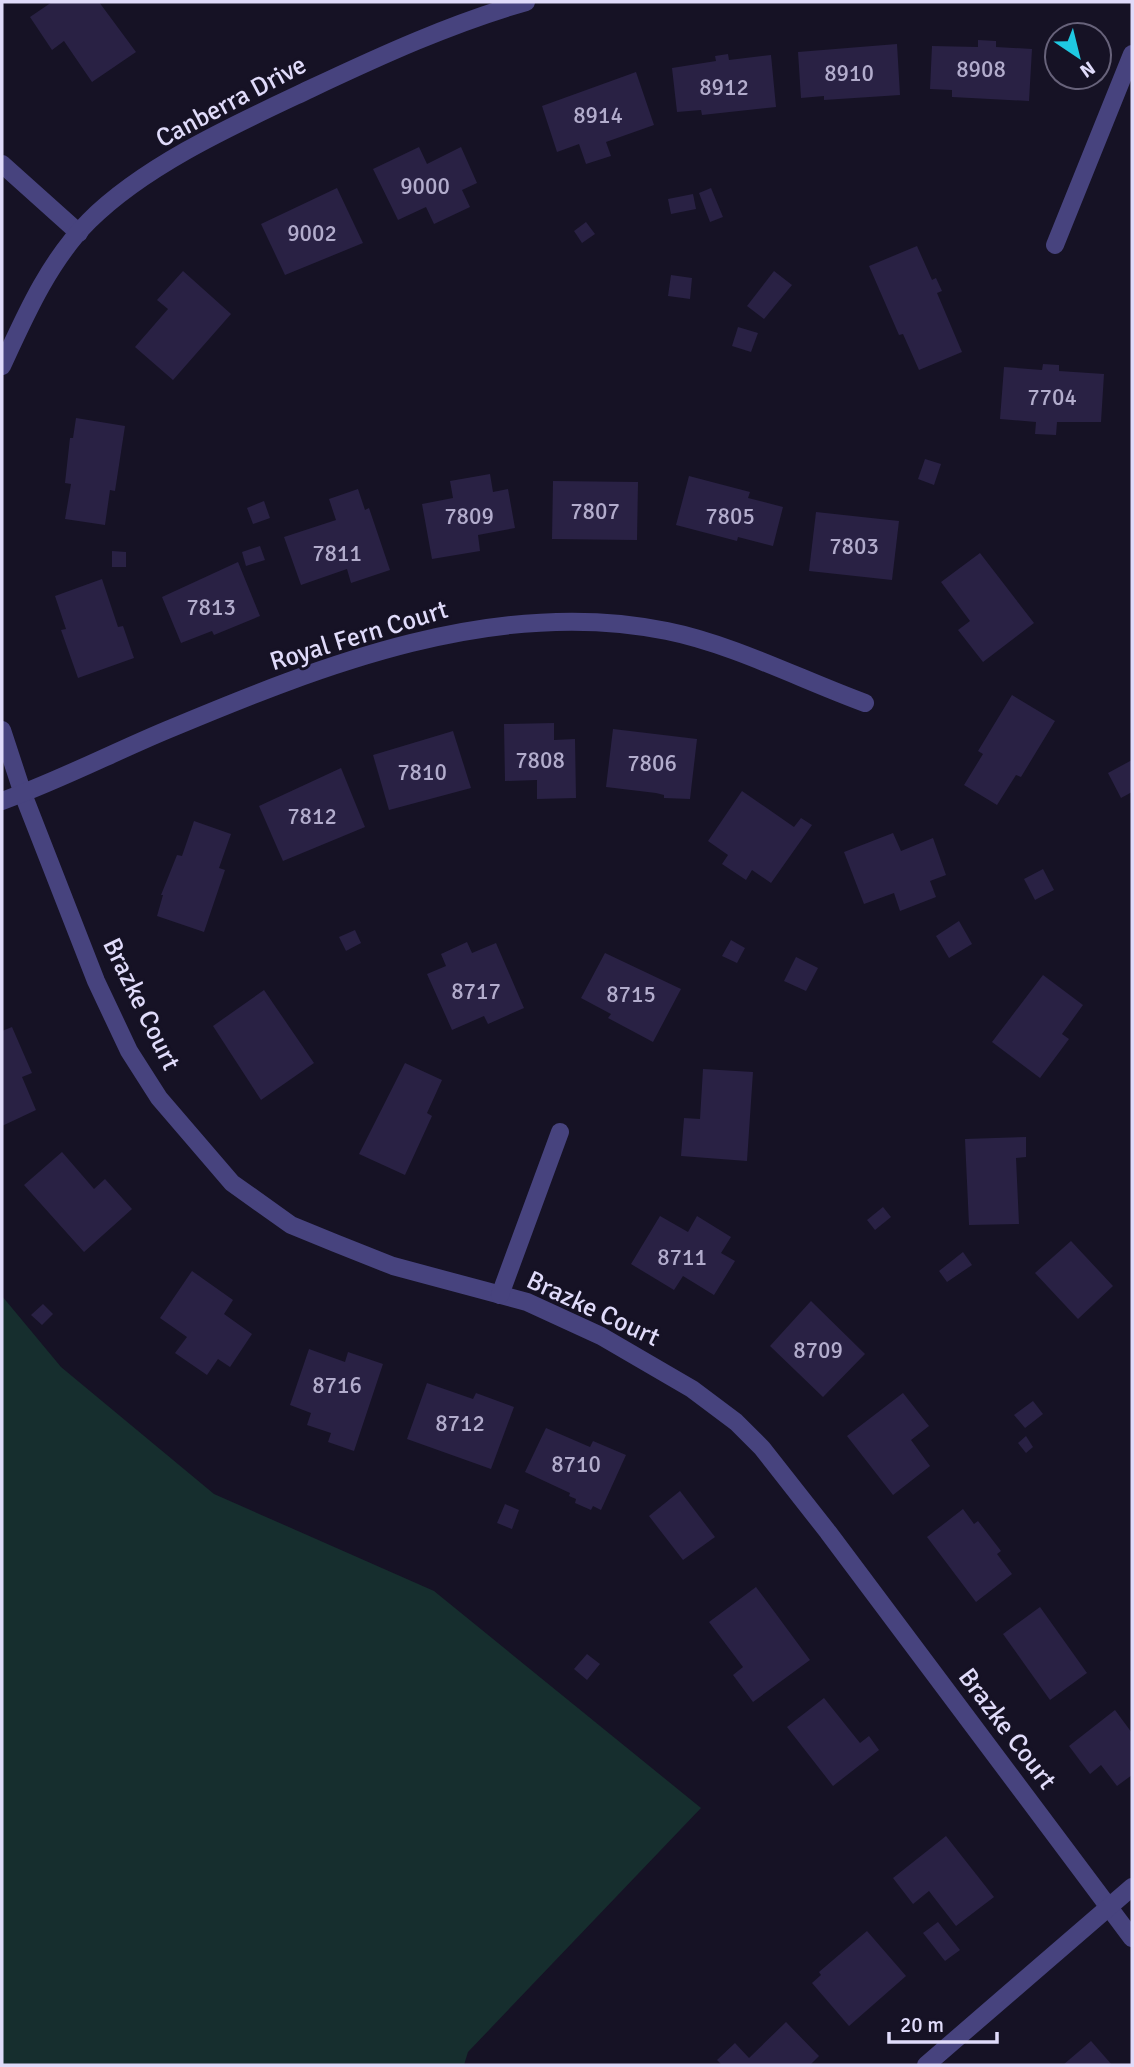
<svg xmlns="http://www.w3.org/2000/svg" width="1134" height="2067" viewBox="0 0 1134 2067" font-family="Signika,sans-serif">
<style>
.green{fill:#162e2e}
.building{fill:#292144}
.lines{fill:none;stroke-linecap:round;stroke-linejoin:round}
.minor{stroke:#47437e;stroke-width:18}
.labels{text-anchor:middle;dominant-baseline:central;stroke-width:6;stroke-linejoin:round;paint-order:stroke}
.number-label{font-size:23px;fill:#b2accc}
.street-label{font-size:26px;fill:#e0dbfa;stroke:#161225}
</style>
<rect width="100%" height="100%" fill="#161225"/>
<!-- green -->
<polygon class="green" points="2,1296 61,1367 214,1494 434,1591 701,1808 468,2052 464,2065 2,2065"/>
<!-- building -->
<g class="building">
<polygon points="52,2 99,2 136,52 92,82 64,41 52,50 30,17"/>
<polygon points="978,40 996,41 996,47 1032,49 1029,101 952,97 952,90 930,89 932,46 978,47"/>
<polygon points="897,44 900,95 824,100 824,96 801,98 798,52"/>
<polygon points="728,54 729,60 771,55 776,107 702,115 701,110 677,112 672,68 716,61 715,56"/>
<polygon points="636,72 654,125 606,142 611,156 586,164 579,144 557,152 542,106"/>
<polygon points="419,147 427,164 461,147 477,183 462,190 470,207 434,224 426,207 398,220 373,169"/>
<polygon points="337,188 363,243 285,275 261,224"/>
<polygon points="711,188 723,217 710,222 699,193"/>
<polygon points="693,194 696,209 671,214 668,199"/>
<polygon points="586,222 595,234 582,243 574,231"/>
<polygon points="917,246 932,280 936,278 942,291 937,293 962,352 919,370 903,334 899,335 869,266"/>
<polygon points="183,271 231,314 173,380 135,347 168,309 157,300"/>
<polygon points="774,271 792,285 764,319 747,306"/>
<polygon points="671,275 692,278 690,299 668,296"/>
<polygon points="738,327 758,333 751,352 732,346"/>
<polygon points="1043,364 1059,365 1059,371 1104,374 1101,422 1057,422 1056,435 1035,434 1036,422 1000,419 1004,367 1042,370"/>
<polygon points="76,418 125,426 115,491 110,490 105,525 65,519 71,484 65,483 70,438 73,438"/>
<polygon points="925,459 941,464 934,485 918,479"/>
<polygon points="490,474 493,492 508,489 515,528 478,535 480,551 432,559 422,504 453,498 450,481"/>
<polygon points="689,476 750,492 748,498 783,507 773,546 738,537 737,541 676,525"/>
<polygon points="553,481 638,482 637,540 552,539"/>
<polygon points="358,489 365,510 369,508 390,570 351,583 347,569 301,585 284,537 336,520 329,499"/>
<polygon points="264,501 270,518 253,524 247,508"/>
<polygon points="816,512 899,521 892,580 809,571"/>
<polygon points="260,546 265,560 246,566 242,552"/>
<polygon points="112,551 126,552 126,567 112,567"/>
<polygon points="980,553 1034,623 983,662 958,630 970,621 941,582"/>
<polygon points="238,562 260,616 214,635 212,631 181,643 162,597"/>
<polygon points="102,579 118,627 123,626 134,658 78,678 61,630 66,629 55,596"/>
<polygon points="1012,695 1055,721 1021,777 1016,775 997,805 964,785 983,754 978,751"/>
<polygon points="554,723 554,740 575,739 576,798 537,799 537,780 505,781 504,724"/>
<polygon points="613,729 697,739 690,799 664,798 664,795 656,793 606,787"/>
<polygon points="453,731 471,788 389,810 373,755"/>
<polygon points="1132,760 1132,792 1121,798 1108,773"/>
<polygon points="341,768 365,827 283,861 259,806"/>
<polygon points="742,791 794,827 801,818 812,825 771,883 752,870 746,880 722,864 728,855 708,841"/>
<polygon points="194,821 231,834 219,868 225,870 204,932 157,916 163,895 161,895 177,855 182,856"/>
<polygon points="893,833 901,851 933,838 946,875 930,881 936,897 900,911 894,893 864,904 844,852"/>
<polygon points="1043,869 1054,890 1035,900 1024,879"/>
<polygon points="959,921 972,944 949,958 936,936"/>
<polygon points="355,930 361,943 346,951 339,937"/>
<polygon points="731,940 745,948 737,963 722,956"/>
<polygon points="467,942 472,953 496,943 524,1008 488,1024 484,1016 452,1030 427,974 446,966 441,954"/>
<polygon points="605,953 681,989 653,1042 608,1018 611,1014 581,998"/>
<polygon points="796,957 818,968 806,991 784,981"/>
<polygon points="1043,975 1083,1005 1062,1034 1069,1039 1040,1078 992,1042"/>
<polygon points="264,990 314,1063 261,1100 213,1026"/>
<polygon points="12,1027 32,1073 22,1077 36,1110 2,1126 2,1031"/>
<polygon points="405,1063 442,1080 427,1113 432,1116 405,1175 359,1154"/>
<polygon points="703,1069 753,1072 747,1161 681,1156 684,1118 700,1119"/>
<polygon points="1026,1137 1026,1157 1016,1158 1019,1224 969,1225 965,1139"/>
<polygon points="62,1152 94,1189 105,1179 132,1209 84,1252 24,1185"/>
<polygon points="883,1207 891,1217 875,1230 867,1220"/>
<polygon points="660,1216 688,1232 697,1216 731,1237 721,1253 735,1261 714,1295 683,1276 674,1290 631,1264"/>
<polygon points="1071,1241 1113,1286 1078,1319 1035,1273"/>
<polygon points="963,1252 972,1265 947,1282 939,1271"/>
<polygon points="192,1271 233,1300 224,1314 252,1334 230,1367 218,1359 207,1375 175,1353 187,1337 160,1318"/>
<polygon points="811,1301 865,1354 823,1397 770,1346"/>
<polygon points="43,1304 53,1314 42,1325 31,1315"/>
<polygon points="309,1349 345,1362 348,1352 383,1364 354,1451 328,1442 331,1433 307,1425 311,1413 290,1405"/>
<polygon points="427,1383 473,1399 476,1393 514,1407 491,1469 407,1439"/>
<polygon points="903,1393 929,1426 911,1440 930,1466 893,1495 847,1436"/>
<polygon points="1033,1401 1043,1414 1025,1428 1014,1415"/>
<polygon points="546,1428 590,1447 593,1441 626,1455 601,1510 593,1506 591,1510 575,1503 576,1499 569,1496 570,1493 525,1472"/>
<polygon points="1026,1436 1033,1447 1026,1453 1018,1443"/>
<polygon points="680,1491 715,1537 683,1560 649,1516"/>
<polygon points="505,1504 519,1510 512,1529 497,1523"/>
<polygon points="963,1509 974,1524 978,1521 1001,1551 997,1554 1012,1574 976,1602 927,1537"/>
<polygon points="756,1587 810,1660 753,1702 733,1675 743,1667 709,1622"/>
<polygon points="1040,1607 1087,1673 1050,1700 1003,1634"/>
<polygon points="587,1654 600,1664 587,1680 574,1669"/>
<polygon points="824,1698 860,1743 869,1736 879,1750 833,1786 787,1727"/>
<polygon points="1115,1710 1132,1733 1132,1775 1117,1786 1101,1765 1090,1774 1069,1746"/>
<polygon points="946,1836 994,1897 956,1926 929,1891 913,1904 893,1878"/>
<polygon points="938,1922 960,1950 945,1961 923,1933"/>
<polygon points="867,1931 906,1976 849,2026 812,1983 821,1975 819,1972"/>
<polygon points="786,2022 819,2056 810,2065 722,2065 717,2060 735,2043 749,2058"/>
<polygon points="1091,2041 1112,2065 1063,2065"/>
</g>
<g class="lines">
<!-- minor -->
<g class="minor">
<polyline points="2,164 79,233"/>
<polyline points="1055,245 1132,54"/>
<path d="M2 366C25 316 49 261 89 221 146 164 238 123 310 89 380 56 452 23 526 2"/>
<polyline points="2,730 23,794 96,981 129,1051 159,1098 232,1183 291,1225 335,1243 393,1266 527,1302 601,1336 692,1389 736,1422 762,1448 828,1532 1132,1938"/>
<path d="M2 801C58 781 112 753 167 730 322 665 496 596 667 631 732 644 802 680 865 703"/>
<polyline points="500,1295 560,1132"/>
<polyline points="926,2065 1132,1887"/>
</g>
</g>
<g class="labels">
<!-- number labels -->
<g class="number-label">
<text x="981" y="69">8908</text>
<text x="849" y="73">8910</text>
<text x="724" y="87">8912</text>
<text x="598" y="115">8914</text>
<text x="425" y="186">9000</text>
<text x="312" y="233">9002</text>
<text x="1052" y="397">7704</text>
<text x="595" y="511">7807</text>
<text x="469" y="516">7809</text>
<text x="730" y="516">7805</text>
<text x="854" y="546">7803</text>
<text x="337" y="553">7811</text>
<text x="211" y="607">7813</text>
<text x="540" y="760">7808</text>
<text x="652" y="763">7806</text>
<text x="422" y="772">7810</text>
<text x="312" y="816">7812</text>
<text x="476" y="991">8717</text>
<text x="631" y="994">8715</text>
<text x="682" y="1257">8711</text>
<text x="818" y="1350">8709</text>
<text x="337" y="1385">8716</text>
<text x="460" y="1423">8712</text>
<text x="576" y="1464">8710</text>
</g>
<!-- street labels -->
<g class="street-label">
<text transform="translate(231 102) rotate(-28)">Canberra Drive</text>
<text transform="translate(359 636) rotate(-17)">Royal Fern Court</text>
<text transform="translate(141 1004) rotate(64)">Brazke Court</text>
<text transform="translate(593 1309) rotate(25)">Brazke Court</text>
<text transform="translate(1007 1729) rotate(53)">Brazke Court</text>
</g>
</g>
<!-- border -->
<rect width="1134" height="2067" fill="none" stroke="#e0dbfa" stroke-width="7"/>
<!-- north arrow -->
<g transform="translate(1078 56) rotate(145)"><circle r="33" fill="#161225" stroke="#67627a" stroke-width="2"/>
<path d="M0-5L12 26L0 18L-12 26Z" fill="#1fc9e2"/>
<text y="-10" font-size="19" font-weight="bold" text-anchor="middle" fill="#e0dbfa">N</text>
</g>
<!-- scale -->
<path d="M889 2032v10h108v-10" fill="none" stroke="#e0dbfa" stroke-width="3.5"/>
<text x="900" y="2032" font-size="21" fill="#e0dbfa" stroke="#161225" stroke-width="5" paint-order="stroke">20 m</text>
</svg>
